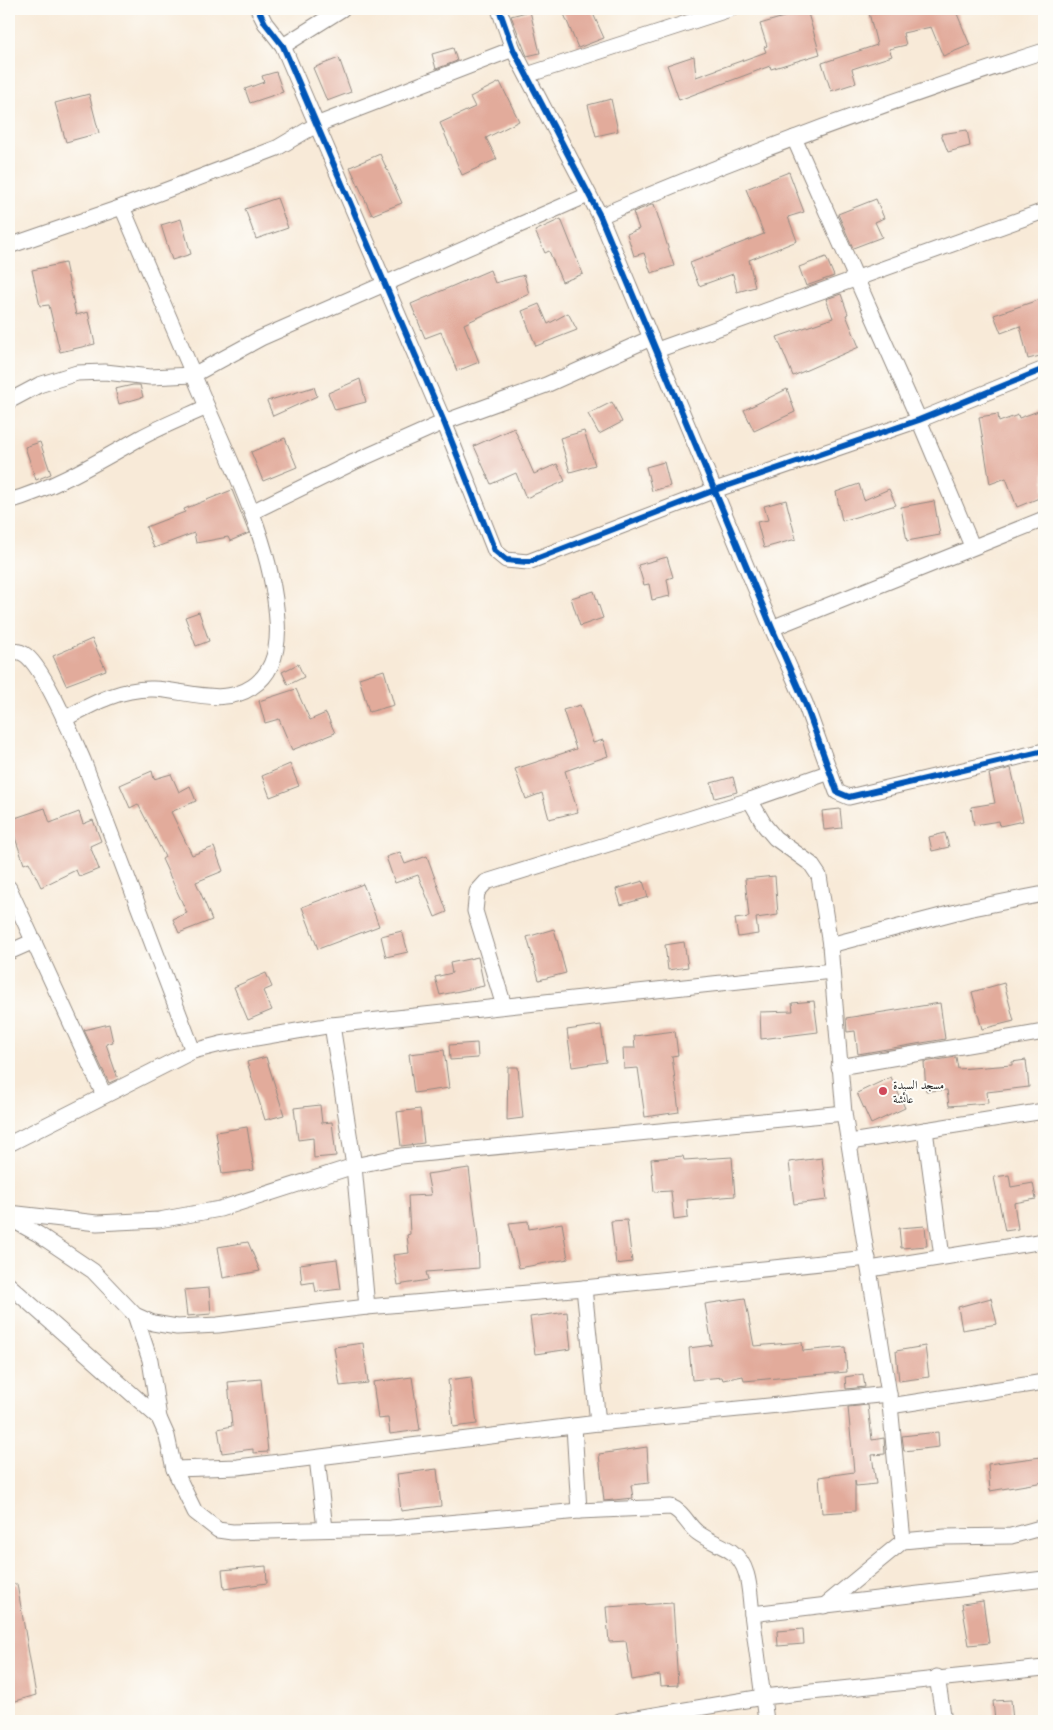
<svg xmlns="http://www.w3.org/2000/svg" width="1053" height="1730" viewBox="0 0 1053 1730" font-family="'Libre Caslon Text',Amiri,serif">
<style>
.building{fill:#e2ab9b}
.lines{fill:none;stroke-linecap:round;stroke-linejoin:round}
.street-casing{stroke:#928a82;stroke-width:17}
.street{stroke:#fff;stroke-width:15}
.cycleway-casing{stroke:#fdfcf7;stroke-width:9}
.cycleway{stroke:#0057b8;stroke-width:6}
.poi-dot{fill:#d1495b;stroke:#fdfcf7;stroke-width:2}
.labels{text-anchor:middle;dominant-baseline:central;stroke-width:4;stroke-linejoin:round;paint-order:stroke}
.poi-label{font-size:12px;fill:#2b2b2b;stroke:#fdfcf7;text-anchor:start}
</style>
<rect width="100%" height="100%" fill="#fdfcf7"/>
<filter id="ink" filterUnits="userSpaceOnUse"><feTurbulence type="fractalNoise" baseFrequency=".02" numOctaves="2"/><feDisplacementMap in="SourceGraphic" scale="10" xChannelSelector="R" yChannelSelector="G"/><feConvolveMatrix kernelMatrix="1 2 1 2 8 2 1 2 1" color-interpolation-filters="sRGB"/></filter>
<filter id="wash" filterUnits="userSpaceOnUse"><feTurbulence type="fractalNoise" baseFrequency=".0096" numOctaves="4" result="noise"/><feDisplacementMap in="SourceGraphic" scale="20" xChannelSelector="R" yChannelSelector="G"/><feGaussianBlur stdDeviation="1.12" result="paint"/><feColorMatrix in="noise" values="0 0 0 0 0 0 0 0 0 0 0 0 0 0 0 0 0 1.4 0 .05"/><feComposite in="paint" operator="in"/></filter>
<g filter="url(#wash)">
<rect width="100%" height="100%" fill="#f8ead8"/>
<g id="blocks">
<!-- building -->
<g class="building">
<polygon points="562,9 591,9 604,38 578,48"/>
<polygon points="868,9 955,9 970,45 943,56 931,27 903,33 906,45 889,49 892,56 852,69 856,83 831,91 822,63 877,45"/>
<polygon points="807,10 820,54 771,69 770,66 679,100 667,65 694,56 696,77 766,52 764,47 767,46 760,24"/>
<polygon points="530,11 540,53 527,56 511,16"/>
<polygon points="453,48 457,61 436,69 432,54"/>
<polygon points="339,58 351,92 327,101 313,68"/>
<polygon points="276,72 283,92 250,103 245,89 264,82 262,76"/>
<polygon points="500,82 519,121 486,138 497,159 462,175 440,123 475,107 470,97"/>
<polygon points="89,94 99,133 66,142 55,103"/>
<polygon points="611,99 618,131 596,136 588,105"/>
<polygon points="967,130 970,146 948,152 941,134"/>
<polygon points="380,154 402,203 372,215 350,167"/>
<polygon points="789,172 804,212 788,217 797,241 749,260 755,287 737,292 733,274 699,286 690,263 764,234 746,189"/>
<polygon points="277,198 288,228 256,239 245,209"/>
<polygon points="876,199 884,218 875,222 882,237 853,248 838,214"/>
<polygon points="654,204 674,266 651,273 644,253 634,256 627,234 639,229 633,212"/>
<polygon points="181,219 191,254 172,260 161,225"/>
<polygon points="561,219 583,274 562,282 549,251 545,253 535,231"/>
<polygon points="826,257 834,276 806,286 799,267"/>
<polygon points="65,263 76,315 88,312 95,344 60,352 49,305 40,306 32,270"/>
<polygon points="490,270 495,283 524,275 529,294 464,324 479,362 457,371 441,332 425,338 411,304"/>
<polygon points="841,294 848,314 846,315 859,347 793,376 777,337 833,318 826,299"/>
<polygon points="1044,298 1044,355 1028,359 1020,326 1001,333 994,315"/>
<polygon points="539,304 548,324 568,313 577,330 536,346 522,311"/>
<polygon points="360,379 366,402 335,410 328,393"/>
<polygon points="133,385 140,385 143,397 119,404 115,389"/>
<polygon points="314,387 317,396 273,416 267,401"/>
<polygon points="787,389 795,412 754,431 744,410"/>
<polygon points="612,402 622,422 599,434 588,414"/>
<polygon points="1044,409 1044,496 1017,507 1006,478 990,484 979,417 998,414 999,422 1018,415 1019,418"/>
<polygon points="514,428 534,474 557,464 565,481 526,498 516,473 491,484 474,446"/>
<polygon points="584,431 595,465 570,472 560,438"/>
<polygon points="285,438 297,467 263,481 251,452"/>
<polygon points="40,442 51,474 36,480 25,447"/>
<polygon points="664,462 670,486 652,491 646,467"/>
<polygon points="859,484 864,500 889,489 896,505 842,521 836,492"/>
<polygon points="232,490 249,533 230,541 228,537 196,543 194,533 154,548 146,527 185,512 184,509"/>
<polygon points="786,500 796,539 764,548 757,522 768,520 764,506"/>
<polygon points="934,501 940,535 907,541 901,507"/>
<polygon points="667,557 673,577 667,579 670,596 652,600 649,584 644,585 638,565"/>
<polygon points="594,591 603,618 580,626 571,598"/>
<polygon points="199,612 209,641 196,646 185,617"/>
<polygon points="92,639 106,670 66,685 53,656"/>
<polygon points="298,664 304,677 288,685 282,672"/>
<polygon points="384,670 394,705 369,712 359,678"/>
<polygon points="296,689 310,720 326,713 335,733 292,750 279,719 265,723 259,701"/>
<polygon points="580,705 593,743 603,740 608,756 565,771 578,812 549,819 542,793 526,799 515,769 576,749 563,710"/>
<polygon points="290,764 299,786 270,797 262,776"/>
<polygon points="1011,768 1023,821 1000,826 999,821 974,825 971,807 995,803 989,774"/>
<polygon points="152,771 154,779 171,774 179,792 190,786 196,801 171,812 192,855 214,847 223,871 196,882 212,920 179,933 173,919 187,913 162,859 165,857 138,804 130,808 120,785"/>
<polygon points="733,777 737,792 715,798 711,783"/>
<polygon points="45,808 50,823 79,812 83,824 93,820 101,841 90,846 99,869 79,877 76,870 41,887 29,862 24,864 9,820"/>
<polygon points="840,809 842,828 824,830 822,811"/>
<polygon points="945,833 949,847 932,851 929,837"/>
<polygon points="400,852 405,864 427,856 447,912 435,917 418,875 395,883 386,857"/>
<polygon points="775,876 778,915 756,918 758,934 738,937 735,919 749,917 745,879"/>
<polygon points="643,881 648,897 621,905 616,889"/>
<polygon points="363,884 379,926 318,949 302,907"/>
<polygon points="554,929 566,973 539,980 527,937"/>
<polygon points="402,931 408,952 386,957 381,936"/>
<polygon points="684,942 688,967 668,970 665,945"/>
<polygon points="478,957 484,986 440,995 435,977 452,973 450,963"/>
<polygon points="266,973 272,987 263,991 272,1010 248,1020 234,987"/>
<polygon points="1004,983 1014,1021 982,1029 972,992"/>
<polygon points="814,1001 818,1032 761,1039 760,1012 793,1011 792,1003"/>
<polygon points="940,1003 945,1039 858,1054 855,1031 847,1032 846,1018"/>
<polygon points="109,1024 113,1042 106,1044 118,1079 109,1083 84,1030"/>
<polygon points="601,1025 606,1062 572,1067 567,1030"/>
<polygon points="675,1031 678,1055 672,1056 679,1112 645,1117 638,1068 624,1069 623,1048 635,1048 634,1036"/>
<polygon points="477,1043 478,1058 450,1060 449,1045"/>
<polygon points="444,1050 449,1088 414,1093 409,1054"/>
<polygon points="266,1057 284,1115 265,1120 247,1062"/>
<polygon points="956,1057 958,1069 1012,1065 1012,1062 1026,1060 1029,1087 987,1092 988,1103 949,1106 947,1090 926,1091 924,1062"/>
<polygon points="508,1067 518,1067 523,1118 507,1120"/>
<polygon points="891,1077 905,1108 871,1124 857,1093"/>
<polygon points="320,1105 322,1123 332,1122 336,1156 314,1158 313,1138 298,1140 294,1108"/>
<polygon points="420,1109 424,1143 401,1146 397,1112"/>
<polygon points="247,1127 254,1170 222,1174 216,1132"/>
<polygon points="683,1156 684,1160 732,1157 735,1196 687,1200 688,1218 674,1220 671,1191 654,1192 651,1159"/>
<polygon points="822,1158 827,1200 794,1204 789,1162"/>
<polygon points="469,1168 478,1240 479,1268 426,1272 428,1280 398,1285 393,1255 409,1253 407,1235 410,1234 408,1196 431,1195 427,1174"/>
<polygon points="1009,1175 1011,1187 1033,1183 1036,1199 1014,1203 1018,1229 1005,1231 994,1177"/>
<polygon points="627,1220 632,1262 616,1264 611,1221"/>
<polygon points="528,1221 529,1229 562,1223 568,1259 519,1268 509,1223"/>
<polygon points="925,1226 927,1246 901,1248 899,1228"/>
<polygon points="248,1242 260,1271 223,1278 218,1247"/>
<polygon points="337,1259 341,1289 316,1292 314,1282 302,1284 300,1264"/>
<polygon points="209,1288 211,1314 187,1316 184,1290"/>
<polygon points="745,1298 754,1346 802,1342 803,1351 845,1347 847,1372 744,1381 743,1376 723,1380 722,1377 692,1380 689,1348 712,1345 705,1304"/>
<polygon points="991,1298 997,1324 962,1330 958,1307"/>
<polygon points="567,1312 571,1349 535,1354 530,1317"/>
<polygon points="363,1343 368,1383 340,1386 334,1347"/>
<polygon points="925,1346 929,1377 899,1381 896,1351"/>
<polygon points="863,1374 865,1387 846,1389 845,1377"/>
<polygon points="412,1377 420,1430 390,1434 388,1418 378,1419 373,1382"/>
<polygon points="471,1377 477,1424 453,1427 448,1380"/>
<polygon points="261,1379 268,1452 253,1453 253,1449 222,1453 218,1429 232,1426 228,1382"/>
<polygon points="868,1405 872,1440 884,1438 885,1454 872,1455 876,1484 856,1486 855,1481 855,1511 822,1513 819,1477 854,1472 848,1407"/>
<polygon points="938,1432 939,1447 904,1451 902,1436"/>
<polygon points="647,1447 649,1483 631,1485 633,1498 604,1501 599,1454"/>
<polygon points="1041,1457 1044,1482 990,1491 988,1464"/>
<polygon points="437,1469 441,1506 401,1511 397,1474"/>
<polygon points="266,1566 267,1583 224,1589 222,1570"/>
<polygon points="9,1584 17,1584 36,1695 9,1703"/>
<polygon points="983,1601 989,1643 969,1645 962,1604"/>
<polygon points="673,1603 678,1685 661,1686 660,1675 632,1680 626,1641 609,1642 606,1607"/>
<polygon points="803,1629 804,1644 778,1646 777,1631"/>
<polygon points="1011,1700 1013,1721 995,1721 993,1701"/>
</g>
</g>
</g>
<g filter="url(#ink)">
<use href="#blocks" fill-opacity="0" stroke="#928a82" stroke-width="1"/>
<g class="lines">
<defs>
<g id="street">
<polyline points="258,9 265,23 283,46 444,422 495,551 506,560 528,562 715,490 919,420 1044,369"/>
<polyline points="499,9 513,49 600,216 772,628 805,703 837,792 849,797 1044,751"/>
<polyline points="283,46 342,9"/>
<polyline points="527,75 730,9"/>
<polyline points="794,138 919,420 972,546"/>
<path d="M600 216C745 154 894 99 1044 51"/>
<polyline points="9,246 122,207 277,148 316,125 513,49"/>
<polyline points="657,350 1044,211"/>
<polyline points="9,401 39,385 77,373 105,372 150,377 193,375 261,338 588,195"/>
<path d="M9 501C55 488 99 461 140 438 162 426 185 417 207 407"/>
<polyline points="252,512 354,462 444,422 546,385 651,338"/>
<polyline points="772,628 1044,519"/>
<path d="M9 651C15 651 19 651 24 654 43 665 73 738 83 760L193 1051"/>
<path d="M64 719C92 704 120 688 153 689 185 690 223 707 252 687 275 672 279 646 277 620 273 548 236 474 208 409 179 342 151 274 122 207"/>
<polyline points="750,800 765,826 775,838 811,864 819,876 830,945 844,1113 889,1394 903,1541"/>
<polyline points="9,888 104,1095"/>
<polyline points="830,945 968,909 1044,894"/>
<polyline points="9,952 34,941"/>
<polyline points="504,1006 475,911 477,892 486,882 750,800 830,772"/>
<polyline points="332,1025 354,1166 367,1307"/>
<polyline points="839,1067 1044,1032"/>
<polyline points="925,1130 942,1257"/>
<polyline points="850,1142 1044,1111"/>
<polyline points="9,1144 193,1051 221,1044 332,1025 832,971"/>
<polyline points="9,1213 97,1223 159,1220 220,1209 354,1166 401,1156 844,1113"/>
<polyline points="9,1218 38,1234 93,1271 135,1315 153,1323 177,1327 218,1325 367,1307 584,1288 868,1258"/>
<polyline points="870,1269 1044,1241"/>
<path d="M9 1285 159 1418 167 1436 174 1469 195 1512 218 1530 232 1532 391 1528 579 1511 671 1507C684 1512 687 1525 698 1533 709 1541 722 1545 732 1552 751 1566 749 1593 752 1614"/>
<polyline points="584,1288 598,1423"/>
<polyline points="135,1315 150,1360 159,1418"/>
<polyline points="890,1406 1044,1382"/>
<polyline points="574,1426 579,1511"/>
<polyline points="317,1458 325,1529"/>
<polyline points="174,1469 238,1467 598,1423 889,1394"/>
<polyline points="824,1606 903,1541 945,1537 1011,1536 1044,1527"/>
<polyline points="937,1677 944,1721"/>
<polyline points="620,1721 763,1697 1044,1668"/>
<polyline points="766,1721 752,1614 1044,1579"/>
</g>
</defs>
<!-- street casing -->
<use href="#street" class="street-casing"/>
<!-- street -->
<use href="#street" class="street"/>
<defs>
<g id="cycleway">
<polyline points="258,9 265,23 283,46 444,422 495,551 506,560 528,562 715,490 919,420 1044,369"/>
<polyline points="499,9 513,49 600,216 772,628 805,703 837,792 849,797 1044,751"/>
</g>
</defs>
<!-- cycleway casing -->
<use href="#cycleway" class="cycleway-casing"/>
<!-- cycleway -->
<use href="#cycleway" class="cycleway"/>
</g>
</g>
<!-- markers -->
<circle class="poi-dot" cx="883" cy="1091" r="5"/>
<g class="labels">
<!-- poi labels -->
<g class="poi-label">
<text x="893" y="1084">مسجد السيدة<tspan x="893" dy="14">عائشة</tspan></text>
</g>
</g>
<!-- margin -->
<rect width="1053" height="1730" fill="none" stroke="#fdfcf7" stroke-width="30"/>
</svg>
